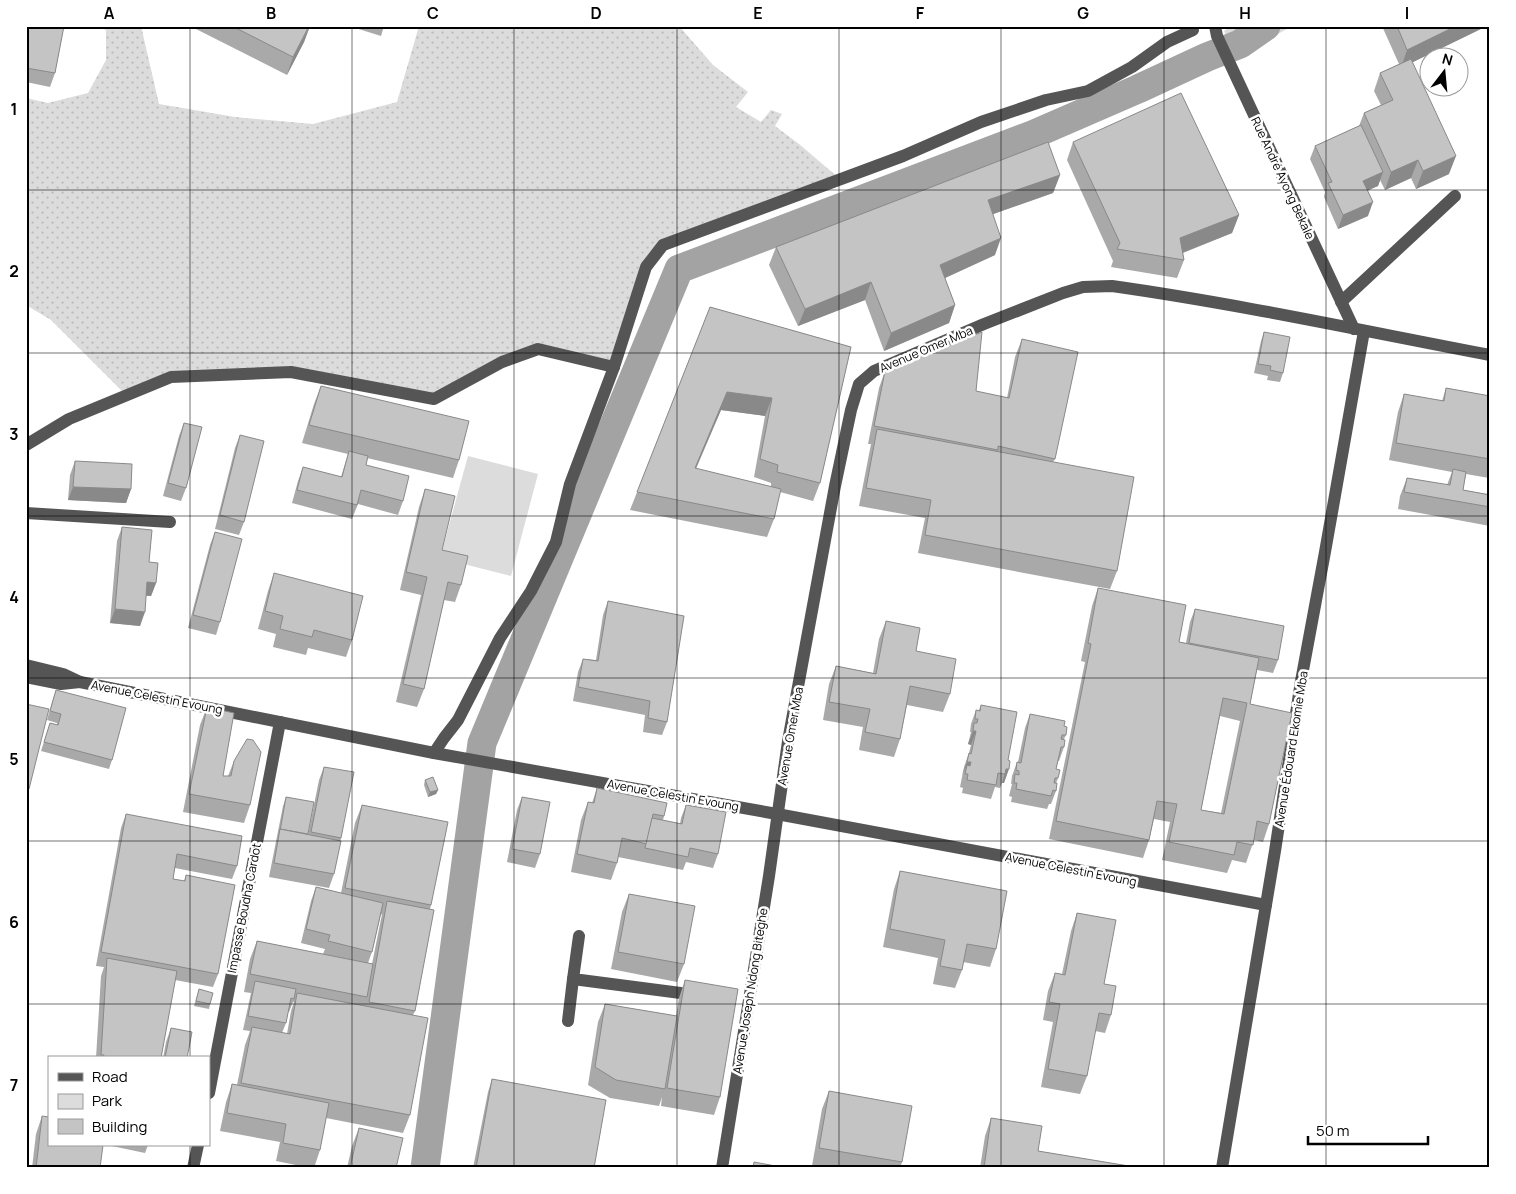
<svg xmlns="http://www.w3.org/2000/svg" width="1516" height="1194" viewBox="0 0 1516 1194" font-family="Manrope,sans-serif">
<style>
.grass{fill:url(#grass-dots)}
.wetland{fill:url(#wetland-marsh)}
.green{fill:#dcdcdc}
.lines{fill:none;stroke-linecap:round;stroke-linejoin:round}
.river{stroke:#a3a3a3;stroke-width:29}
.minor{stroke:#555;stroke-width:12}
.wall{fill:#a9a9a9;fill-rule:evenodd}
.shaded-wall{fill:#898989}
.building{fill:#c4c4c4;stroke:#898989;fill-rule:evenodd}
.grid{fill:none;stroke:#000;stroke-width:1;stroke-opacity:0.55}
.labels{text-anchor:middle;dominant-baseline:central;stroke-width:5;stroke-linejoin:round;paint-order:stroke}
.street-label{font-size:12px;fill:#000;stroke:#fff}
.neatline{fill:none;stroke:#000;stroke-width:2}
.grid-label{font-size:16px;text-anchor:middle;font-weight:bold;fill:#000}
</style>
<defs>
<pattern id="grass-dots" width="8" height="8" patternUnits="userSpaceOnUse" patternTransform="scale(1.25)"><rect width="8" height="8" fill="#dcdcdc"/><path d="M2 2h.1M6 6h.1" fill="none" stroke="#bbb" stroke-width="1.8" stroke-linecap="round"/></pattern>
<pattern id="wetland-marsh" width="20" height="14" patternUnits="userSpaceOnUse" patternTransform="scale(1.25)"><rect width="20" height="14" fill="#dcdcdc"/><path d="M1 5h8M5 5V1M11 12h8M15 12V8" fill="none" stroke="#bbb"/></pattern>
</defs>
<rect width="100%" height="100%" fill="#fff"/>
<!-- grass -->
<polygon class="grass" points="95,26 141,26 159,104 235,117 313,124 397,102 419,26 679,26 713,65 748,92 736,107 761,122 771,110 782,114 775,126 799,144 840,179 663,245 646,267 614,367 538,349 434,399 291,372 171,377 126,395 51,320 26,305 26,98 48,103 88,93 106,60 106,30"/>
<!-- wetland -->
<polygon class="wetland" points="1231,26 1292,26 1237,57 1224,31"/>
<!-- green -->
<polygon class="green" points="468,456 538,474 511,576 440,558"/>
<g class="lines">
<!-- river -->
<polyline class="river" points="425,1168 482,743 679,269 1032,135 1138,89 1207,57 1240,44 1266,26"/>
<!-- minor -->
<g class="minor">
<polyline points="1215,26 1217,36 1354,329"/>
<polyline points="1341,302 1455,196"/>
<polyline points="26,445 69,419 171,377 291,372 434,399 502,362 538,349 614,367"/>
<polyline points="26,513 170,522"/>
<polyline points="26,665 63,674 80,682 434,753 777,814 1266,905"/>
<polyline points="26,677 61,684 80,682"/>
<polyline points="434,753 444,738 458,720 500,638 531,591 556,542 570,484 614,367 646,267 663,245 903,156 981,122 1046,100 1088,91 1132,67 1167,42 1193,30"/>
<polyline points="579,936 573,979 696,995"/>
<polyline points="568,1021 573,979"/>
<polyline points="209,1093 280,722"/>
<polyline points="193,1168 198,1145"/>
<path d="M722 1168 769 876 788 741 835 486 851 410 859 384 874 371 984 324 1063 293 1083 287 1112 286C1239 304 1364 331 1490 355"/>
<polyline points="1222,1168 1275,851 1301,681 1325,552 1364,331"/>
</g>
</g>
<!-- wall -->
<g class="wall">
<polygon points="26,26 64,26 55,73 50,87 26,82"/>
<polygon points="190,26 310,26 304,42 287,75"/>
<polygon points="349,26 384,26 381,36"/>
<polygon points="1382,26 1487,26 1412,62 1449,174 1416,189 1411,178 1385,190 1380,180 1378,186 1367,190 1368,216 1338,229 1324,197 1325,192 1310,159 1315,146 1359,126 1364,113 1381,105 1374,91 1380,73 1399,64"/>
<polygon points="1073,142 1239,215 1232,233 1183,253 1184,260 1177,278 1111,267 1113,261 1067,160"/>
<polygon points="1060,175 1053,193 993,214 995,255 945,278 955,305 949,323 884,351 865,300 798,326 769,265 776,247"/>
<path d="M710 307 851 347 820 483 813 501 780 492 774 519 767 537 630 510ZM721 410 765 416 754 477 771 483V487L696 469Z"/>
<polygon points="1264,332 1283,373 1280,382 1267,380 1268,376 1254,373 1261,341"/>
<polygon points="1022,339 1055,459 1053,462 1117,571 1110,589 918,553 925,518 859,506 871,444 868,444 879,388 885,371 1007,398 1015,357"/>
<polygon points="321,386 459,460 453,478 367,458 366,465 403,501 398,515 358,504 352,519 292,503 298,481 303,467 341,477 348,454 302,443 314,404"/>
<path d="M1446 388 1490 396V526L1398 509 1400 496 1407 478 1447 485 1452 472 1389 460 1398 412 1404 394 1442 401ZM1466 474 1489 478 1487 494 1463 490Z"/>
<polygon points="184,423 186,488 181,501 163,496 179,436"/>
<polygon points="240,435 244,522 239,535 215,529 235,448"/>
<polygon points="75,461 131,489 126,503 68,500 70,475"/>
<polygon points="425,489 442,550 461,585 455,602 444,600 424,689 417,707 396,702 421,595 400,590 419,507"/>
<polygon points="122,527 149,562 156,583 151,596 146,596 140,626 110,623 117,541"/>
<polygon points="215,532 220,622 216,635 188,628 210,545"/>
<polygon points="274,573 352,640 346,657 308,648 306,655 273,647 276,634 258,629 268,591"/>
<path d="M1098 588 1179 642 1186 643 1190 622 1195 609 1278 660 1273 673 1257 670 1250 704 1269 824 1263 842 1254 840 1246 863 1232 860 1227 873 1162 860 1170 822 1154 819 1149 840 1143 858 1049 839 1085 662 1081 661 1092 606ZM1220 716 1240 721 1221 813 1201 810Z"/>
<polygon points="608,601 667,722 662,735 643,732 645,715 573,701 578,672 583,659 596,660 603,615"/>
<polygon points="886,621 916,651 950,694 943,712 907,705 900,739 894,757 859,750 863,727 823,720 829,684 836,666 873,673 879,639"/>
<polygon points="56,690 112,760 109,769 41,751 50,723 57,725 57,723 47,720 53,699"/>
<polygon points="26,704 29,789 26,796"/>
<polygon points="981,705 1008,760 1004,783 1002,783 1000,788 995,787 991,799 962,793 963,788 960,787 964,767 969,753 971,745 968,744 971,732 970,732 971,724 976,710 979,710"/>
<polygon points="207,707 223,776 228,776 234,761 250,805 244,823 183,812 200,725"/>
<polygon points="1030,714 1064,726 1066,735 1064,739 1064,747 1059,761 1058,761 1056,769 1058,778 1056,783 1056,791 1051,804 1049,804 1047,809 1011,802 1012,797 1009,796 1012,784 1011,784 1012,776 1017,762 1018,762 1025,728"/>
<polygon points="324,767 341,838 334,874 329,888 269,877 283,806 286,797 308,835 319,780"/>
<polygon points="425,780 438,790 436,794 428,797 424,785"/>
<polygon points="597,788 664,816 663,820 680,824 681,818 686,805 718,854 713,868 686,862 683,870 618,857 617,863 611,880 571,872 581,820 588,802 592,803"/>
<polygon points="522,797 540,854 535,868 507,862 517,810"/>
<path d="M362 805 431 905 430 909 415 1011 413 1015 410 1115 403 1133 326 1118 320 1150 314 1168H311L276 1161 280 1142 220 1131 226 1102 232 1084 237 1085 245 1045 250 1031 243 1030 251 993 244 992 250 959 257 941 323 954 325 949 301 943 311 901 316 887 341 893 355 823ZM381 914 382 915 381 919 372 964 368 963 372 952ZM293 1002H294L291 1011 287 1034 282 1033 286 1023 288 1012H289Z"/>
<polygon points="126,814 237,866 232,879 175,868 173,879 184,881 186,875 218,974 213,987 175,980 161,1058 96,1058 101,976 104,967 96,966 121,828"/>
<polygon points="900,871 996,949 990,967 963,962 962,970 955,988 933,984 938,958 883,947 894,889"/>
<polygon points="629,894 684,964 677,982 611,969 622,912"/>
<polygon points="1077,913 1104,984 1111,1015 1105,1033 1095,1031 1087,1076 1080,1094 1041,1087 1053,1022 1043,1020 1048,991 1055,973 1062,974 1071,931"/>
<polygon points="685,980 720,1097 714,1115 661,1106 662,1097 659,1106 610,1098 588,1085 598,1022 605,1004 676,1016 679,998"/>
<polygon points="199,989 210,1004 209,1009 194,1006"/>
<polygon points="171,1028 187,1058 163,1058 166,1042"/>
<polygon points="492,1079 594,1168 473,1168 488,1092"/>
<polygon points="829,1091 902,1162 900,1168 823,1168 812,1166 822,1109"/>
<polygon points="42,1116 100,1168 32,1168 36,1134"/>
<polygon points="991,1118 1038,1151 1141,1168 980,1168 985,1136"/>
<polygon points="359,1128 396,1168 347,1168 352,1146"/>
<polygon points="107,1145 148,1145 145,1153"/>
</g>
<!-- shaded-wall -->
<g class="shaded-wall">
<polygon points="310,26 304,42 287,75 293,57"/>
<polygon points="1456,26 1487,26 1401,68 1407,50"/>
<polygon points="1456,156 1449,174 1416,189 1423,171"/>
<polygon points="1418,160 1411,178 1385,190 1391,172"/>
<polygon points="1383,172 1378,186 1358,195 1363,181"/>
<polygon points="1060,175 1053,193 982,218 988,200"/>
<polygon points="1373,202 1368,216 1338,229 1343,215"/>
<polygon points="1239,215 1232,233 1174,256 1180,238"/>
<polygon points="1001,238 995,255 934,283 940,265"/>
<polygon points="871,282 865,300 798,326 805,309"/>
<polygon points="955,305 949,323 884,351 891,333"/>
<polygon points="727,392 772,398 765,416 721,410 688,486 695,468"/>
<polygon points="73,487 131,489 126,503 68,500"/>
<polygon points="147,582 156,583 151,596 143,595"/>
<polygon points="115,609 145,612 140,626 110,623"/>
<polygon points="973,731 976,731 971,745 968,744"/>
<polygon points="967,762 971,762 966,774 967,765 962,775"/>
<polygon points="1006,769 1009,769 1004,783 1002,783"/>
<polygon points="438,790 436,794 428,797 430,792"/>
</g>
<!-- building -->
<g class="building">
<polygon points="27,26 64,26 55,73 26,68 26,30"/>
<polygon points="232,26 309,26 293,57"/>
<polygon points="1397,26 1456,26 1407,50"/>
<polygon points="1411,59 1456,156 1423,171 1418,160 1391,172 1364,113 1393,100 1380,73"/>
<polygon points="1181,93 1239,215 1180,238 1184,260 1117,249 1120,243 1073,142"/>
<polygon points="1361,125 1383,172 1363,181 1373,202 1343,215 1328,183 1332,182 1315,146"/>
<polygon points="1048,142 1060,175 988,200 1001,238 940,265 955,305 891,333 871,282 805,309 776,247"/>
<polygon points="710,307 851,347 820,483 777,472 778,465 760,459 772,398 727,392 695,468 781,489 774,519 637,492"/>
<polygon points="982,332 976,391 1009,398 1022,339 1078,352 1055,459 998,446 998,450 874,426 885,371"/>
<polygon points="1264,332 1290,337 1283,373 1270,370 1271,366 1258,364"/>
<polygon points="321,386 469,421 459,460 309,425"/>
<polygon points="1446,388 1490,396 1490,459 1396,443 1404,394 1444,401"/>
<polygon points="184,423 202,427 186,488 168,483"/>
<polygon points="877,429 1134,477 1117,571 925,535 931,500 866,488"/>
<polygon points="240,435 264,441 244,522 220,515"/>
<polygon points="349,451 368,456 366,465 409,476 403,501 361,490 357,505 297,490 303,467 342,477"/>
<polygon points="75,461 132,464 131,489 73,487"/>
<polygon points="1453,469 1466,472 1463,490 1490,495 1490,507 1404,492 1407,478 1450,485"/>
<polygon points="425,489 455,496 442,550 468,556 461,585 448,582 424,689 403,684 427,577 406,572"/>
<polygon points="122,527 152,530 149,562 158,563 156,583 147,582 145,612 115,609"/>
<polygon points="215,532 242,539 220,622 193,615"/>
<polygon points="274,573 363,596 352,640 314,630 312,637 280,629 283,616 265,611"/>
<path d="M1098 588 1186 605 1179 642 1259 658 1250 704 1292 713 1269 824 1257 821 1253 845 1237 842 1234 855 1169 842 1177 804 1157 801 1149 840 1056 821 1091 644 1088 643ZM1223 698 1247 703 1224 814 1201 810Z"/>
<polygon points="608,601 684,616 667,722 648,718 650,701 578,687 583,659 598,661"/>
<polygon points="1195,609 1284,626 1278,660 1189,643"/>
<polygon points="886,621 920,628 916,651 956,659 950,694 910,686 900,739 865,732 870,709 829,702 836,666 876,674"/>
<polygon points="56,690 126,708 112,760 44,742 50,723 58,725 61,714 50,711"/>
<polygon points="26,704 49,709 29,789 26,789"/>
<polygon points="981,705 1017,712 1008,760 1010,761 1009,769 1006,769 1005,774 998,773 996,785 967,780 968,774 965,774 967,765 970,766 971,762 967,762 969,753 971,754 976,731 973,731 974,723 977,723 978,719 975,719 976,710 980,711"/>
<polygon points="207,707 234,713 223,776 231,776 234,761 247,739 253,740 261,752 250,805 189,794"/>
<polygon points="1030,714 1065,721 1064,726 1067,727 1066,735 1062,735 1061,739 1065,740 1064,747 1061,747 1056,769 1060,770 1058,778 1055,778 1054,783 1057,783 1056,791 1053,790 1051,796 1016,789 1017,783 1014,783 1015,774 1019,775 1019,771 1016,770 1017,762 1021,763"/>
<polygon points="324,767 354,772 341,838 311,832"/>
<polygon points="433,777 438,790 430,792 425,780"/>
<polygon points="597,788 667,803 664,816 653,814 647,844 622,838 617,863 577,854 588,802 594,803"/>
<polygon points="286,797 314,802 308,834 280,829 280,831"/>
<polygon points="522,797 550,802 540,854 512,849"/>
<polygon points="362,805 448,822 431,905 345,888"/>
<polygon points="686,805 726,812 718,854 690,848 688,857 645,848 652,818 682,824"/>
<polygon points="126,814 242,836 237,866 177,854 173,879 185,881 186,875 235,885 218,974 101,952"/>
<polygon points="280,829 341,841 334,874 274,863"/>
<polygon points="900,871 1007,891 996,949 967,944 962,970 940,966 945,940 890,929"/>
<polygon points="316,887 383,903 372,952 328,941 330,935 306,929"/>
<polygon points="629,894 695,906 684,964 618,952"/>
<polygon points="387,901 434,910 415,1011 369,1002"/>
<polygon points="1077,913 1116,920 1104,984 1116,986 1111,1015 1099,1013 1087,1076 1048,1069 1060,1004 1049,1002 1055,973 1065,975"/>
<polygon points="257,941 373,964 367,997 250,974"/>
<polygon points="107,958 177,971 161,1058 103,1058 104,1055 101,1055"/>
<polygon points="685,980 738,989 720,1097 667,1088"/>
<polygon points="255,981 296,989 294,999 291,998 286,1023 248,1016"/>
<polygon points="199,989 213,993 210,1004 196,1001"/>
<polygon points="297,993 428,1018 410,1115 241,1083 252,1027 290,1034"/>
<polygon points="605,1004 677,1016 665,1089 616,1080 595,1067"/>
<polygon points="171,1028 192,1032 187,1058 165,1058"/>
<polygon points="492,1079 606,1100 594,1168 476,1168"/>
<polygon points="232,1084 329,1103 320,1150 283,1143 286,1124 227,1113"/>
<polygon points="829,1091 912,1106 902,1162 819,1148"/>
<polygon points="42,1116 49,1117 49,1145 103,1145 100,1168 36,1168"/>
<polygon points="991,1118 1042,1126 1038,1151 1141,1168 984,1168"/>
<polygon points="359,1128 403,1138 396,1168 350,1168"/>
<polygon points="754,1162 786,1168 753,1168"/>
</g>
<!-- grid -->
<path class="grid" d="M190 26V1058M352 26V1168M514 26V1168M677 26V1168M839 26V1168M1001 26V1168M1164 26V1168M1326 26V1168M26 190H1490M26 353H1490M26 516H1490M26 678H1490M26 841H1490M26 1004H1490M190 1145V1168"/>
<g class="labels">
<!-- street labels -->
<g class="street-label">
<text transform="translate(1283 178) rotate(65)">Rue André Ayong Bekale</text>
<text transform="translate(926 349) rotate(-23)">Avenue Omer Mba</text>
<text transform="translate(157 697) rotate(11)">Avenue Celestin Evoung</text>
<text transform="translate(790 736) rotate(-80)">Avenue Omer Mba</text>
<text transform="translate(1291 749) rotate(-81)">Avenue Édouard Ekomie Mba</text>
<text transform="translate(673 795) rotate(10)">Avenue Celestin Evoung</text>
<text transform="translate(1071 869) rotate(11)">Avenue Celestin Evoung</text>
<text transform="translate(244 908) rotate(-79)">Impasse Boudha Cardot</text>
<text transform="translate(750 991) rotate(-81)">Avenue Joseph Ndong Biteghe</text>
</g>
</g>
<!-- border -->
<rect width="1516" height="1194" fill="none" stroke="#ffffff" stroke-width="55"/>
<!-- legend -->
<rect x="48" y="1056" width="162" height="90" fill="#ffffff" stroke="#999999"/>
<rect x="58" y="1073" width="25" height="8" fill="#555555" stroke="#999999"/>
<text x="92" y="1082" font-size="15" fill="#000000">Road</text>
<rect x="58" y="1094" width="25" height="15" fill="#dcdcdc" stroke="#999999"/>
<text x="92" y="1106" font-size="15" fill="#000000">Park</text>
<rect x="58" y="1119" width="25" height="15" fill="#c4c4c4" stroke="#999999"/>
<text x="92" y="1132" font-size="15" fill="#000000">Building</text>
<!-- north arrow -->
<g transform="translate(1444 72) rotate(16)"><circle r="24" fill="#ffffff" stroke="#999999"/>
<path d="M0-4L9 19L0 12L-9 19Z" fill="#000000"/>
<text y="-8" font-size="14" font-weight="bold" text-anchor="middle" fill="#000000">N</text>
</g>
<!-- scale -->
<path d="M1308 1136v8h120v-8" fill="none" stroke="#000000" stroke-width="2.5"/>
<text x="1316" y="1136" font-size="15" fill="#000000" stroke="#ffffff" stroke-width="4" paint-order="stroke">50 m</text>
<rect x="28" y="28" width="1460" height="1138" class="neatline"/>
<g class="grid-label">
<text x="109" y="19">A</text>
<text x="271" y="19">B</text>
<text x="433" y="19">C</text>
<text x="596" y="19">D</text>
<text x="758" y="19">E</text>
<text x="920" y="19">F</text>
<text x="1083" y="19">G</text>
<text x="1245" y="19">H</text>
<text x="1407" y="19">I</text>
<text x="14" y="115">1</text>
<text x="14" y="277">2</text>
<text x="14" y="440">3</text>
<text x="14" y="603">4</text>
<text x="14" y="765">5</text>
<text x="14" y="928">6</text>
<text x="14" y="1091">7</text>
</g>
</svg>
